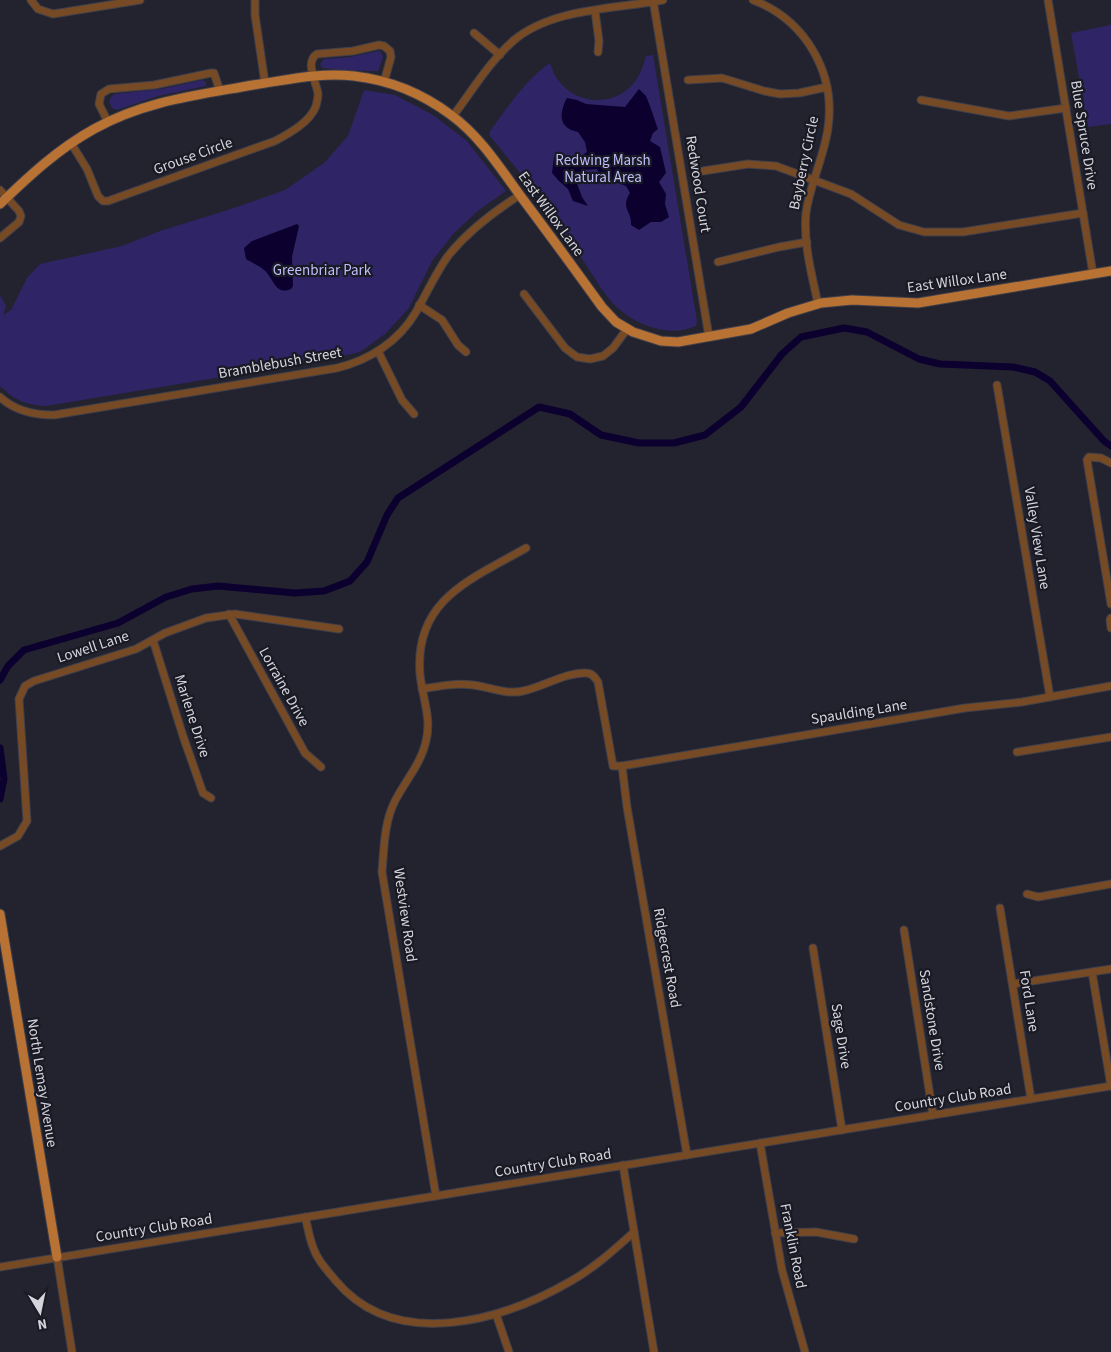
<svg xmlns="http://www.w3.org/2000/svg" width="1111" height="1352" viewBox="0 0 1111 1352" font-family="'Source Sans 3',sans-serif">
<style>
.green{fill:#2f2466}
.water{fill:#0c002f}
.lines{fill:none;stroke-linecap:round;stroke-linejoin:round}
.canal{stroke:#0c002f;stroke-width:7}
.minor-casing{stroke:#3f3f4b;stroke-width:9}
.major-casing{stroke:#3f3f4b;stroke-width:11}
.minor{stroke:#754a25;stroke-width:7}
.major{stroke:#b87233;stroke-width:9}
.labels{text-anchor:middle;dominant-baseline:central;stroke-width:4.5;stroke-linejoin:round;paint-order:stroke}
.street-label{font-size:15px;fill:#d4d4dc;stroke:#1a1a25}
.park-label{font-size:15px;fill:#bebdfa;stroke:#1a1a25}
</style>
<rect width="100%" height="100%" fill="#23232f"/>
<!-- green -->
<g class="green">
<polygon points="1111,25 1111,124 1088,127 1071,33"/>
<path d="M379 51 381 52 383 57 378 71C375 72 330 69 322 68L320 64 324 59 350 57Z"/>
<path d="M653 55 697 321 696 326C666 339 630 323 610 300 603 292 598 283 592 274 577 251 562 227 545 204 527 181 508 158 489 135L490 131C508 107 525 80 550 63 552 67 553 73 556 77 572 103 609 108 630 87 639 79 643 67 646 56Z"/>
<polygon points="203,80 206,82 206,86 158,96 117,110 112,108 109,101 112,96 115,94 161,89"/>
<path d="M364 90 395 95 433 115 467 141 506 191 479 210 454 233 432 261 409 308 385 334 360 352 324 360 46 406C25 405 15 400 0 386V295L6 306 3 315 11 310 27 278 40 264 122 246 160 231 231 209 285 190 324 163 348 136Z"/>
</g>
<!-- water -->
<g class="water">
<path d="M639 89C641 91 643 93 645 95 648 98 656 124 658 129L653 133 650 141 660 147 666 173 659 182 666 194 665 204 669 217 661 222H651L639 230 631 225C632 210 620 209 630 193L626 186 601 177 597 169 582 170 576 181 582 197 588 206 573 201 568 189 559 181 552 173 554 157 562 159 570 164 587 152 585 142 578 132C558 128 559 113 567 98L577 100 586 104 625 107Z"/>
<path d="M297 224 299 226 292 257 293 286 291 289C275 296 274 278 264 270 259 265 252 263 246 259L244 248 252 241Z"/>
</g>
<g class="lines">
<!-- canal -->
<g class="canal">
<polyline points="0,680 8,666 24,650 118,623 166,597 192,589 218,586 295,593 324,591 350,581 367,562 387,515 398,498 539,407 570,414 601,435 639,443 674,443 705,435 741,407 782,354 801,337 844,328 867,332 919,359 940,364 1013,367 1035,372 1050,381 1104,441 1111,446"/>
<polyline points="0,748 4,779 0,799"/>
</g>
<defs>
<g id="minor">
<polyline points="31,0 38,9 53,14 140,0"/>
<polyline points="255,0 255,15 265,83"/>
<polyline points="653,0 709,337"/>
<path d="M753 0C805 20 836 72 828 128 824 157 810 184 806 213 803 243 812 275 818 304"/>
<polyline points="1048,0 1093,274"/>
<polyline points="595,11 599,41 598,52"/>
<polyline points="474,33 500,55"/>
<polyline points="688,80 722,78 764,91 780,94 799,93 827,87"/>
<polyline points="921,100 1009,116 1066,108"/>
<path d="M453 116C472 91 489 62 513 41 551 8 615 9 663 0"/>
<polyline points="108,122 99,104 101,94 109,89 154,85 211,73 214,73 220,91"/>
<path d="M71 143 87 169 98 196 103 201H108L275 141C290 133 310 122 316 106 317 102 318 98 318 94 317 83 304 62 317 54L353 51 379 45 384 46 390 51 391 57 384 82"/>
<polyline points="703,171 748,164 776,166 851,194 899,225 924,232 963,232 1083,213"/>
<polyline points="0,190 19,211 21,216 19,222 0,238"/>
<polyline points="718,262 779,247 807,242"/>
<polyline points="524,294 565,348 577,357 590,359 603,356 613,348 627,329"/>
<polyline points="419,305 442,320 458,345 466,352"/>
<polyline points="378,351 402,400 414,414"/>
<polyline points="997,385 1050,697"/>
<path d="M0 397C15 411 34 415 54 415L337 368C370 360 399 341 416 312 427 293 435 274 448 256 468 231 493 212 520 195"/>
<polyline points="1111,463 1101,458 1089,457 1087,460 1111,604"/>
<polyline points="229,614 305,753 321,767"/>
<polyline points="1111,618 1110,620 1111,628"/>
<polyline points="153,640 183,736 203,793 211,798"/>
<path d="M422 689C439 686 456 683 473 685 490 687 506 695 523 691 543 687 566 672 586 673 592 673 595 677 598 682L613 766H622L965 708 1022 702 1111 686"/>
<polyline points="1017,752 1111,737"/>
<polyline points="622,766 627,807 687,1155"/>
<polyline points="0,846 18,836 27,821 19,699 25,686 34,681 136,649 165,633 206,618 235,614 339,629"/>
<polyline points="1027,894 1038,897 1111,884"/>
<polyline points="1000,908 1031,1099"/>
<polyline points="904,930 933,1115"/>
<polyline points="813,948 842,1130"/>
<polyline points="1092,972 1111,1086"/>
<polyline points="1013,984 1111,969"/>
<polyline points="760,1143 782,1270 805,1352"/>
<polyline points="623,1165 654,1352"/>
<path d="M436 1196 382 872C384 849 384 822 395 801 405 781 421 764 426 741 432 719 422 696 420 674 414 599 472 579 526 548"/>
<path d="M305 1217C308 1227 309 1237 313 1247 317 1260 327 1270 336 1281 396 1352 502 1321 571 1281 594 1268 614 1250 634 1232"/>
<polyline points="775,1233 816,1232 854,1239"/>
<polyline points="57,1257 72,1352"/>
<polyline points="0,1267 1111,1086"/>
<polyline points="496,1314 509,1352"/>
</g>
<g id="major">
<path d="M0 204C29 176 58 149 94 129 144 101 198 95 253 85 287 80 320 72 354 76 389 80 423 94 451 115 481 137 500 168 522 198 549 234 576 271 602 307L616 322 633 332 661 341 678 342 751 329 788 313 821 303 852 300 918 303 1111 271"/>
<polyline points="0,914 57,1257"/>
</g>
</defs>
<!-- minor casing -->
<use href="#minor" class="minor-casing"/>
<!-- major casing -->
<use href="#major" class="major-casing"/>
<!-- minor -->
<use href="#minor" class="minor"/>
<!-- major -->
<use href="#major" class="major"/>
</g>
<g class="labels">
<!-- street labels -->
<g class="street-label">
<text transform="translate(1084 135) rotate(81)">Blue Spruce Drive</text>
<text transform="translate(193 156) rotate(-20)">Grouse Circle</text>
<text transform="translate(804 163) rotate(-78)">Bayberry Circle</text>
<text transform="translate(698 184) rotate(81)">Redwood Court</text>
<text transform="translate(551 214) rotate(54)">East Willox Lane</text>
<text transform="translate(957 281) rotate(-8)">East Willox Lane</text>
<text transform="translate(280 363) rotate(-10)">Bramblebush Street</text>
<text transform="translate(1037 538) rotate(81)">Valley View Lane</text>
<text transform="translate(93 647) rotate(-18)">Lowell Lane</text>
<text transform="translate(284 687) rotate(61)">Lorraine Drive</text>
<text transform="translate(859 712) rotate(-9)">Spaulding Lane</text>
<text transform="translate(192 716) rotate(72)">Marlene Drive</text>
<text transform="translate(405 915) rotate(82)">Westview Road</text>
<text transform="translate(667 958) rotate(80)">Ridgecrest Road</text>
<text transform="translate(1029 1001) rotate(81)">Ford Lane</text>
<text transform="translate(932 1020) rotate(81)">Sandstone Drive</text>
<text transform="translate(841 1036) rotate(81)">Sage Drive</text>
<text transform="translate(42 1083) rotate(81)">North Lemay Avenue</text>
<text transform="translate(953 1098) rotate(-9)">Country Club Road</text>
<text transform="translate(553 1163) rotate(-9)">Country Club Road</text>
<text transform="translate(154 1228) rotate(-9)">Country Club Road</text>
<text transform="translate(793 1246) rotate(79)">Franklin Road</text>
</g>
<!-- park labels -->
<g class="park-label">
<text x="603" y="160">Redwing Marsh<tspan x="603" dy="17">Natural Area</tspan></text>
<text x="322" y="270">Greenbriar Park</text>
</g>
</g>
<!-- north arrow -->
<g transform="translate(40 1312) rotate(170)" stroke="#1a1a25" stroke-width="4" paint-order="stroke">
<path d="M0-4L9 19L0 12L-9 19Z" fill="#d4d4dc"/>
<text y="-8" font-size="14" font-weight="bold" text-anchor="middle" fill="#d4d4dc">N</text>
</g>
</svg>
